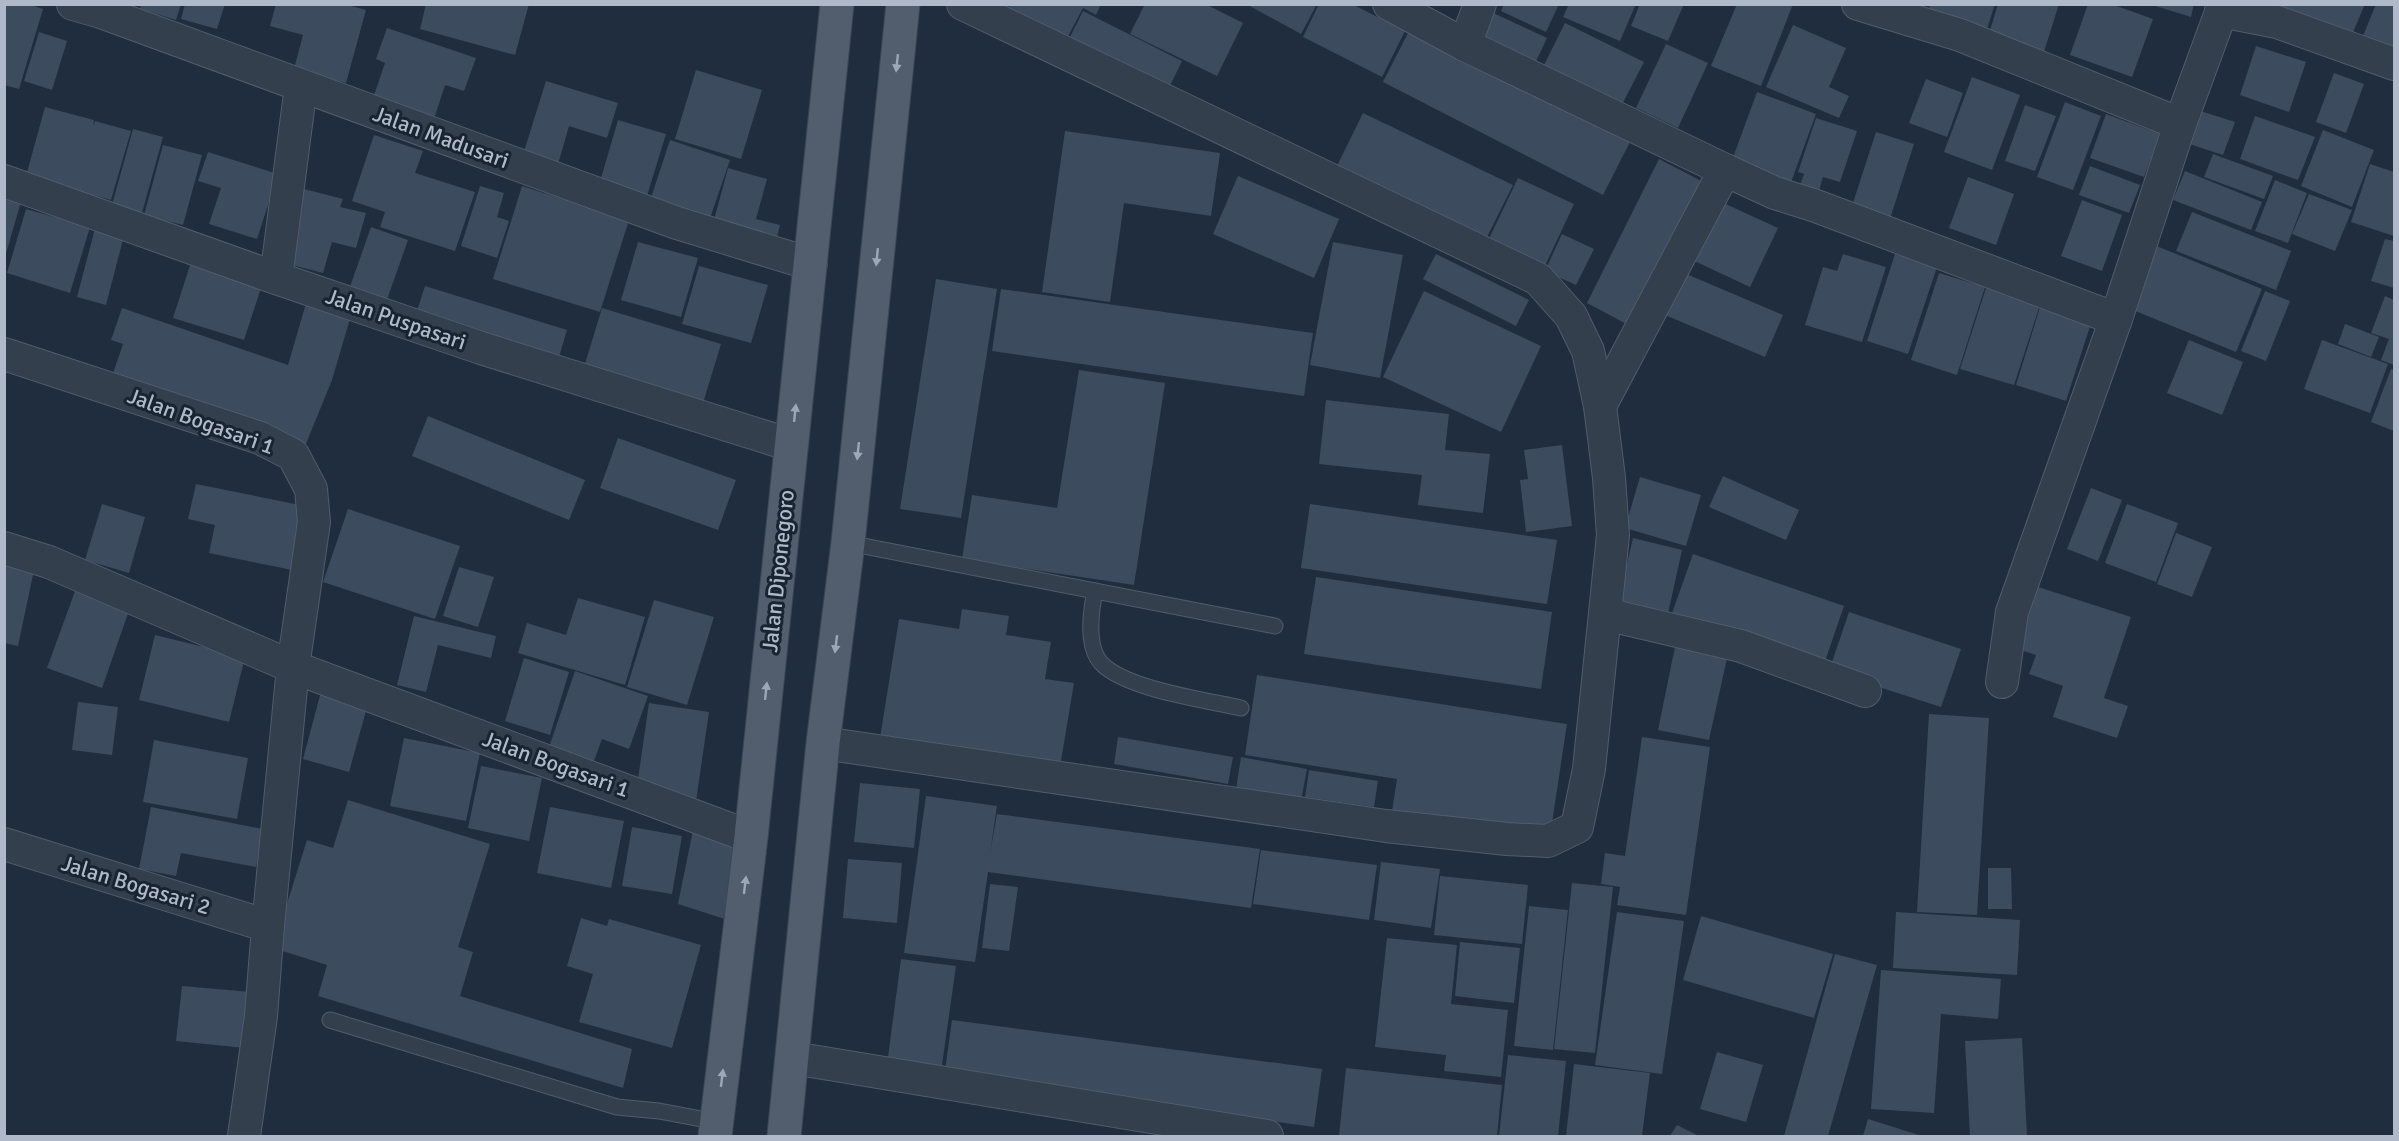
<svg xmlns="http://www.w3.org/2000/svg" width="2399" height="1141" viewBox="0 0 2399 1141" font-family="Signika,sans-serif">
<style>
.building{fill:#3c4b5d}
.lines{fill:none;stroke-linecap:round;stroke-linejoin:round}
.lane-casing{stroke:#525c6b;stroke-width:17}
.street-casing{stroke:#525c6b;stroke-width:34}
.primary-casing{stroke:#3d4856;stroke-width:35}
.lane{stroke:#343f4e;stroke-width:15}
.street{stroke:#343f4e;stroke-width:32}
.primary{stroke:#525e6e;stroke-width:33}
.oneway{fill:#9ca7b7}
.labels{text-anchor:middle;dominant-baseline:central;stroke-width:6;stroke-linejoin:round;paint-order:stroke}
.street-label{font-size:22px;fill:#afb9c9;stroke:#192432}
</style>
<rect width="100%" height="100%" fill="#202d3e"/>
<!-- building -->
<g class="building">
<polygon points="4,4 28,4 43,9 19,89 4,85"/>
<polygon points="141,4 181,4 176,20 140,9"/>
<polygon points="185,4 225,4 217,29 181,19"/>
<polygon points="276,4 344,4 366,10 346,83 294,69 303,35 270,26"/>
<polygon points="426,4 529,4 515,55 420,29"/>
<polygon points="1010,4 1101,4 1096,15 1083,8 1066,40 1007,10"/>
<polygon points="1145,4 1205,4 1243,23 1217,76 1130,34"/>
<polygon points="1246,4 1317,4 1301,34"/>
<polygon points="1319,4 1352,4 1405,31 1382,77 1303,37"/>
<polygon points="1504,4 1559,4 1546,32 1501,11"/>
<polygon points="1569,4 1636,4 1620,41 1563,17"/>
<polygon points="1640,4 1684,4 1668,41 1631,26"/>
<polygon points="1737,4 1793,4 1761,86 1711,66"/>
<polygon points="1930,4 1995,4 1987,29 1929,9"/>
<polygon points="1998,4 2059,4 2043,55 1988,37"/>
<polygon points="2088,4 2111,4 2153,19 2132,77 2070,55"/>
<polygon points="2149,4 2194,4 2191,17"/>
<polygon points="2283,4 2365,4 2348,44 2279,14"/>
<polygon points="2376,4 2394,4 2394,54 2361,41"/>
<polygon points="1083,11 1182,61 1164,98 1065,47"/>
<polygon points="1489,11 1547,38 1531,72 1473,44"/>
<polygon points="1565,23 1644,62 1617,114 1539,75"/>
<polygon points="1793,25 1846,48 1829,87 1849,96 1839,118 1766,87"/>
<polygon points="387,28 476,58 464,91 445,85 434,119 373,98 385,63 376,59"/>
<polygon points="1410,29 1630,142 1603,195 1383,82"/>
<polygon points="39,32 67,41 52,90 24,81"/>
<polygon points="1666,44 1708,63 1678,128 1636,108"/>
<polygon points="2256,46 2306,62 2289,112 2240,95"/>
<polygon points="696,70 762,90 741,159 675,139"/>
<polygon points="2334,73 2364,84 2346,133 2316,122"/>
<polygon points="1972,77 2020,95 1992,170 1944,152"/>
<polygon points="1926,79 1963,93 1947,137 1909,123"/>
<polygon points="546,81 618,103 607,138 569,126 556,171 521,161"/>
<polygon points="1757,92 1816,114 1790,185 1731,163"/>
<polygon points="2065,102 2101,116 2073,190 2037,177"/>
<polygon points="2025,105 2056,116 2035,171 2005,161"/>
<polygon points="45,107 94,120 93,127 95,121 131,131 111,200 26,176"/>
<polygon points="2191,108 2235,122 2223,155 2180,141"/>
<polygon points="1363,113 1513,185 1485,241 1336,168"/>
<polygon points="2106,114 2160,134 2144,177 2090,158"/>
<polygon points="2255,116 2315,137 2298,180 2240,159"/>
<polygon points="1816,118 1857,131 1840,182 1823,177 1819,191 1800,185 1804,174 1798,172"/>
<polygon points="618,120 666,134 646,199 599,185"/>
<polygon points="133,129 163,137 142,213 112,205"/>
<polygon points="2323,130 2374,150 2352,207 2301,186"/>
<polygon points="1065,131 1220,153 1211,216 1124,203 1110,302 1042,292"/>
<polygon points="1876,132 1914,144 1888,225 1850,212"/>
<polygon points="374,135 423,151 415,173 475,192 455,251 380,227 385,212 352,201"/>
<polygon points="670,140 730,160 706,230 647,210"/>
<polygon points="163,145 202,155 183,225 144,215"/>
<polygon points="208,152 278,174 257,239 209,224 221,188 198,181"/>
<polygon points="2213,154 2273,176 2264,199 2204,177"/>
<polygon points="1659,159 1709,185 1636,329 1587,303"/>
<polygon points="2370,164 2394,172 2394,236 2351,222"/>
<polygon points="2090,166 2140,185 2129,213 2079,195"/>
<polygon points="728,168 767,179 756,219 780,225 774,249 711,231"/>
<polygon points="2185,171 2262,202 2251,230 2173,200"/>
<polygon points="1238,176 1339,219 1314,278 1213,234"/>
<polygon points="1968,177 2014,194 1996,245 1949,228"/>
<polygon points="1518,178 1574,204 1543,270 1487,243"/>
<polygon points="2275,180 2307,193 2288,243 2255,231"/>
<polygon points="480,186 504,193 497,217 509,221 497,258 461,246"/>
<polygon points="522,186 629,220 600,312 493,279"/>
<polygon points="304,189 343,199 340,207 366,213 356,248 332,242 323,273 284,263"/>
<polygon points="4,190 23,195 5,257 4,257"/>
<polygon points="2309,194 2352,210 2335,251 2292,234"/>
<polygon points="1717,200 1778,228 1750,287 1690,259"/>
<polygon points="2082,200 2122,215 2102,271 2061,256"/>
<polygon points="26,209 90,227 70,293 7,273"/>
<polygon points="2192,212 2291,251 2276,290 2176,251"/>
<polygon points="97,221 126,228 106,305 77,297"/>
<polygon points="371,227 408,240 383,311 346,298"/>
<polygon points="1562,234 1594,249 1576,285 1545,271"/>
<polygon points="2385,239 2394,241 2394,288 2371,281"/>
<polygon points="638,242 698,258 681,317 621,300"/>
<polygon points="1333,242 1403,255 1380,378 1310,365"/>
<polygon points="2154,245 2262,289 2236,352 2128,308"/>
<polygon points="1436,254 1529,300 1516,326 1423,279"/>
<polygon points="1843,254 1886,267 1862,342 1805,325 1823,267 1837,271"/>
<polygon points="1895,254 1937,267 1908,354 1867,341"/>
<polygon points="192,259 263,282 244,340 173,318"/>
<polygon points="699,266 768,285 751,343 682,324"/>
<polygon points="1684,273 1783,315 1765,357 1665,315"/>
<polygon points="1939,273 1985,287 1957,375 1911,360"/>
<polygon points="936,279 997,289 961,518 900,509"/>
<polygon points="425,286 567,330 556,367 413,323"/>
<polygon points="1986,288 2040,305 2014,385 1960,369"/>
<polygon points="1001,289 1313,333 1304,396 992,351"/>
<polygon points="1424,291 1541,346 1501,432 1383,377"/>
<polygon points="2265,291 2290,301 2266,361 2241,351"/>
<polygon points="309,293 354,305 332,380 301,456 109,385 123,344 111,340 122,308 288,365"/>
<polygon points="2385,296 2394,300 2394,365 2381,360 2389,339 2371,333"/>
<polygon points="2041,304 2092,320 2066,401 2016,385"/>
<polygon points="602,308 721,344 700,413 581,377"/>
<polygon points="2345,324 2379,337 2371,357 2338,344"/>
<polygon points="2189,340 2243,362 2222,415 2167,393"/>
<polygon points="2322,340 2388,364 2370,413 2304,389"/>
<polygon points="2391,369 2394,370 2394,431 2371,422"/>
<polygon points="1079,370 1165,383 1134,585 962,559 972,495 1057,508"/>
<polygon points="1326,400 1449,414 1445,450 1490,454 1483,513 1418,505 1422,475 1319,464"/>
<polygon points="428,416 585,480 569,520 412,456"/>
<polygon points="618,438 736,480 718,530 600,488"/>
<polygon points="1562,445 1572,526 1526,532 1520,480 1528,479 1524,450"/>
<polygon points="1723,476 1799,510 1786,540 1709,507"/>
<polygon points="1640,477 1701,495 1686,546 1625,528"/>
<polygon points="196,484 305,506 292,570 209,553 215,525 188,519"/>
<polygon points="2091,488 2122,500 2098,561 2067,549"/>
<polygon points="102,504 145,517 129,573 85,560"/>
<polygon points="1310,504 1557,540 1547,604 1301,568"/>
<polygon points="2127,504 2178,523 2156,582 2105,563"/>
<polygon points="348,509 460,546 435,619 323,582"/>
<polygon points="2176,533 2212,547 2192,597 2157,584"/>
<polygon points="1633,538 1682,550 1667,618 1617,607"/>
<polygon points="1693,554 1844,606 1823,667 1671,616"/>
<polygon points="4,563 34,570 18,646 4,643"/>
<polygon points="459,567 494,577 478,627 443,616"/>
<polygon points="1316,577 1552,612 1541,689 1304,654"/>
<polygon points="78,583 132,602 102,688 47,668"/>
<polygon points="2032,585 2131,617 2104,698 2128,706 2117,738 2053,717 2063,686 2029,674 2036,655 2011,647"/>
<polygon points="578,598 645,617 625,685 518,653 527,623 566,635"/>
<polygon points="654,600 714,617 687,705 627,687"/>
<polygon points="962,609 1009,616 1006,635 1051,642 1045,679 1074,683 1060,767 880,738 899,619 959,629"/>
<polygon points="1849,612 1961,649 1941,707 1829,671"/>
<polygon points="414,616 496,636 491,658 438,645 426,692 397,685"/>
<polygon points="155,635 245,657 229,722 139,700"/>
<polygon points="1677,637 1729,649 1709,740 1658,730"/>
<polygon points="524,658 569,672 550,735 505,721"/>
<polygon points="575,671 648,696 629,749 602,739 591,769 547,753"/>
<polygon points="1257,675 1567,724 1550,836 1392,811 1397,779 1245,755"/>
<polygon points="322,688 369,700 349,772 303,759"/>
<polygon points="78,702 118,707 112,755 72,750"/>
<polygon points="649,703 709,712 696,801 636,793"/>
<polygon points="1929,714 1989,718 1977,915 1917,912"/>
<polygon points="1118,737 1233,757 1228,784 1114,764"/>
<polygon points="1642,737 1710,747 1686,915 1617,905 1620,887 1601,884 1605,853 1625,856"/>
<polygon points="404,738 480,753 466,821 390,806"/>
<polygon points="154,740 248,758 237,819 143,802"/>
<polygon points="1241,757 1307,769 1301,801 1236,790"/>
<polygon points="481,766 542,778 529,841 468,828"/>
<polygon points="1309,770 1378,781 1374,807 1305,797"/>
<polygon points="860,783 920,789 914,848 854,842"/>
<polygon points="926,796 997,806 990,853 997,814 1260,849 1251,908 988,872 975,962 904,953"/>
<polygon points="348,800 490,844 458,947 473,952 460,996 632,1049 623,1088 318,996 327,965 273,948 307,840 333,848"/>
<polygon points="151,807 263,829 256,867 181,853 176,876 139,869"/>
<polygon points="550,807 624,821 611,888 537,873"/>
<polygon points="632,827 682,836 672,894 622,886"/>
<polygon points="693,830 744,847 734,922 678,904"/>
<polygon points="1261,850 1377,865 1369,920 1253,904"/>
<polygon points="848,859 902,863 897,923 843,918"/>
<polygon points="1381,862 1440,869 1431,928 1374,920"/>
<polygon points="1988,868 2011,868 2012,909 1988,909"/>
<polygon points="1440,876 1528,885 1522,944 1434,935"/>
<polygon points="1572,883 1613,887 1595,1053 1554,1049"/>
<polygon points="990,884 1018,887 1009,951 982,948"/>
<polygon points="1529,906 1568,910 1553,1050 1514,1046"/>
<polygon points="1617,912 1684,921 1662,1074 1595,1065"/>
<polygon points="1896,912 2020,920 2017,975 1893,968"/>
<polygon points="1701,916 1833,954 1814,1018 1683,980"/>
<polygon points="581,918 607,926 609,919 701,945 672,1048 579,1022 593,974 567,966"/>
<polygon points="1387,938 1457,945 1451,1004 1508,1010 1501,1077 1444,1071 1446,1055 1375,1047"/>
<polygon points="1460,942 1520,948 1514,1003 1455,996"/>
<polygon points="1835,954 1877,965 1828,1136 1784,1136"/>
<polygon points="901,959 956,966 940,1079 886,1072"/>
<polygon points="1881,970 2001,979 1998,1019 1941,1014 1934,1113 1871,1109"/>
<polygon points="182,986 251,992 245,1048 176,1041"/>
<polygon points="952,1020 1322,1069 1314,1127 944,1077"/>
<polygon points="2022,1038 2027,1136 1970,1136 1965,1041"/>
<polygon points="1717,1052 1763,1065 1746,1122 1700,1109"/>
<polygon points="1508,1055 1566,1061 1558,1136 1499,1136"/>
<polygon points="1574,1064 1650,1073 1642,1136 1566,1136"/>
<polygon points="1346,1068 1502,1085 1497,1136 1339,1136"/>
<polygon points="1868,1119 1922,1136 1863,1136"/>
<polygon points="1677,1125 1699,1136 1670,1136"/>
</g>
<g class="lines">
<defs>
<g id="lane">
<polyline points="848,543 1275,626"/>
<path d="M1095 591C1091 610 1086 646 1101 663 1125 689 1206 700 1241 708"/>
<polyline points="330,1020 617,1107 659,1111 717,1122"/>
</g>
<g id="street">
<polyline points="73,4 101,12 677,223 811,264"/>
<polyline points="1389,4 1465,45 1725,170"/>
<polyline points="1858,4 1960,35 2180,124"/>
<polyline points="2221,11 2277,22 2394,64"/>
<polyline points="1465,45 1480,4"/>
<polyline points="4,181 276,278 481,348 791,445"/>
<polyline points="276,278 301,86"/>
<polyline points="2116,319 2180,124 2224,4"/>
<polyline points="4,354 260,438 293,455 311,489 314,522 293,667 268,926 4,844"/>
<polyline points="1600,406 1725,170 1775,193 1816,206 2116,319 2012,612 2002,682"/>
<polyline points="4,548 49,562 293,667 751,837"/>
<polyline points="1605,614 1741,646 1865,691"/>
<polyline points="823,743 1386,826 1507,839 1548,841 1577,827 1589,769 1613,535 1609,478 1600,406 1588,351 1571,316 1538,279 963,4"/>
<polyline points="793,1058 1267,1136"/>
<polyline points="244,1136 261,1016 268,926"/>
</g>
<g id="primary">
<polyline points="715,1136 751,837 837,4"/>
<polyline points="784,1136 823,743 848,543 903,4"/>
</g>
</defs>
<!-- lane casing -->
<use href="#lane" class="lane-casing"/>
<!-- street casing -->
<use href="#street" class="street-casing"/>
<!-- primary casing -->
<use href="#primary" class="primary-casing"/>
<!-- lane -->
<use href="#lane" class="lane"/>
<!-- street -->
<use href="#street" class="street"/>
<!-- primary -->
<use href="#primary" class="primary"/>
</g>
<!-- one-way arrows -->
<defs><path id="oneway-solid" d="M-6-.8H1V-3.2L6.5 0L1 3.2V.8H-6Z" transform="scale(1.5)"/></defs>
<g class="oneway">
<use href="#oneway-solid" transform="translate(897 63) rotate(96)"/>
<use href="#oneway-solid" transform="translate(877 257) rotate(96)"/>
<use href="#oneway-solid" transform="translate(795 413) rotate(-84)"/>
<use href="#oneway-solid" transform="translate(858 451) rotate(96)"/>
<use href="#oneway-solid" transform="translate(836 644) rotate(97)"/>
<use href="#oneway-solid" transform="translate(766 691) rotate(-84)"/>
<use href="#oneway-solid" transform="translate(745 885) rotate(-83)"/>
<use href="#oneway-solid" transform="translate(722 1078) rotate(-83)"/>
</g>
<g class="labels">
<!-- street labels -->
<g class="street-label">
<text transform="translate(441 137) rotate(20)">Jalan Madusari</text>
<text transform="translate(396 319) rotate(19)">Jalan Puspasari</text>
<text transform="translate(201 421) rotate(20)">Jalan Bogasari 1</text>
<text transform="translate(778 571) rotate(-84)">Jalan Diponegoro</text>
<text transform="translate(556 764) rotate(20)">Jalan Bogasari 1</text>
<text transform="translate(136 885) rotate(17)">Jalan Bogasari 2</text>
</g>
</g>
<!-- border -->
<rect width="2399" height="1141" fill="none" stroke="#afb9c9" stroke-width="12"/>
</svg>
